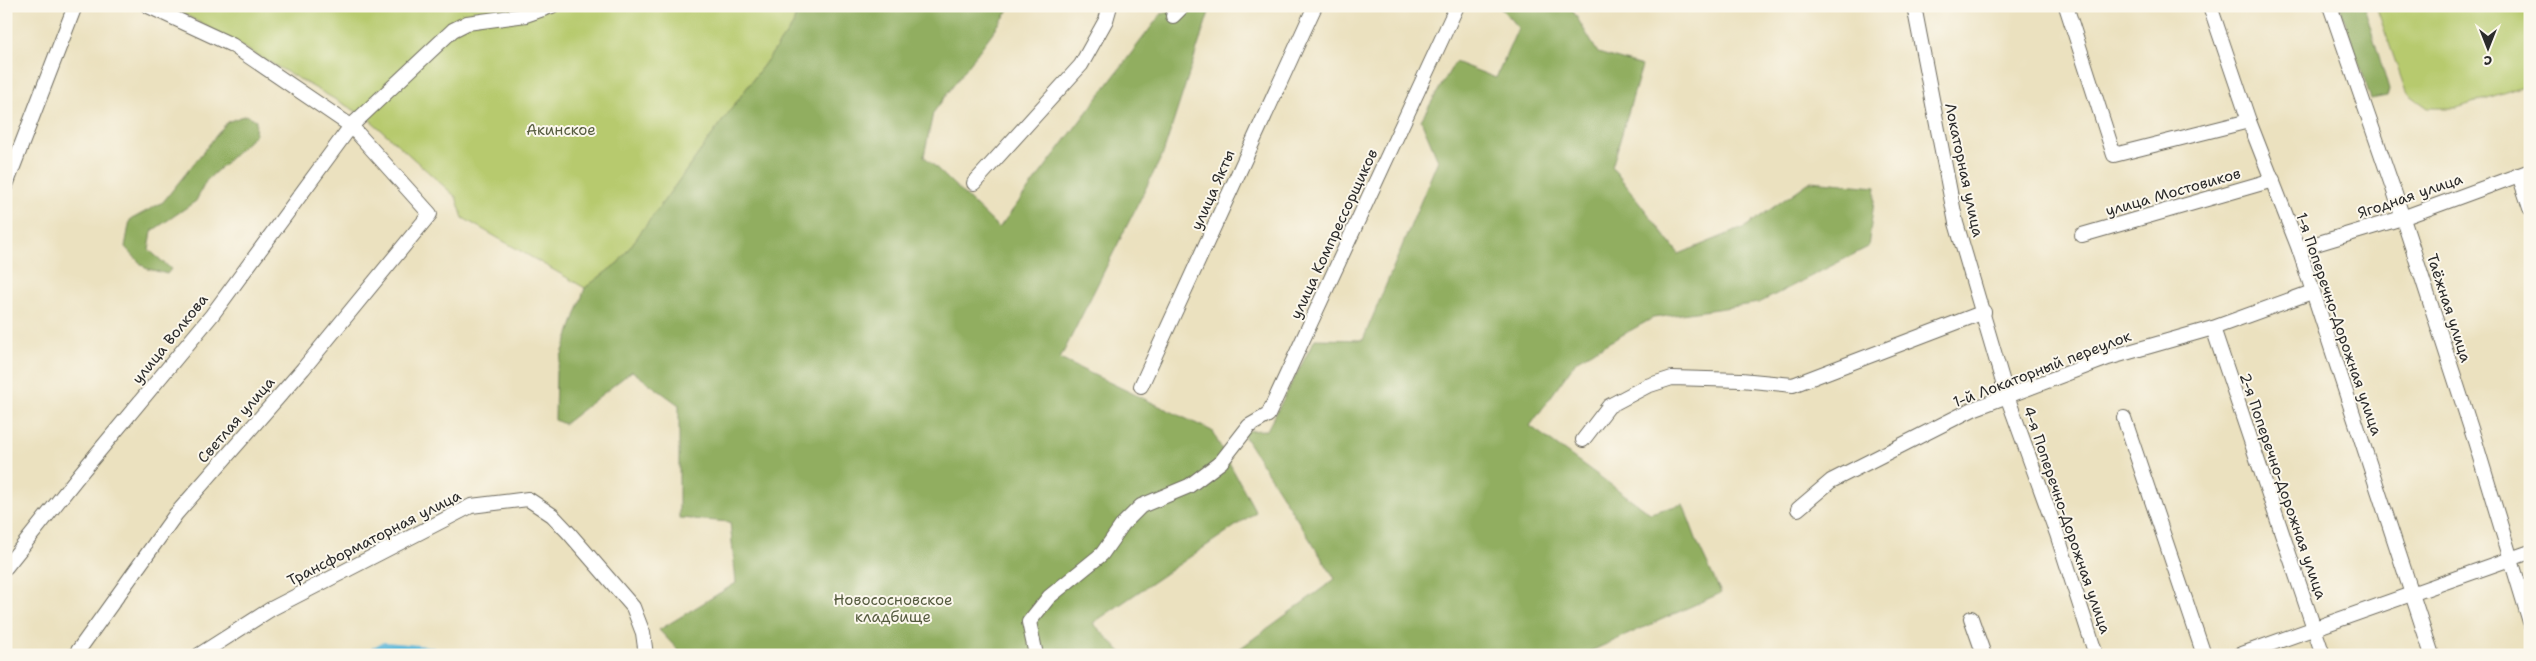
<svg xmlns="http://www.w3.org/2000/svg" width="2536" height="661" viewBox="0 0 2536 661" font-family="'Shantell Sans',sans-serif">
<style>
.green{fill:#b7ca6e;stroke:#717a4c}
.forest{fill:#91ae61;stroke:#5e6c46}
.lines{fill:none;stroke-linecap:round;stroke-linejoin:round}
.river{stroke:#5ab6d8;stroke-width:18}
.minor-casing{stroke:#6e6b5f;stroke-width:16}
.minor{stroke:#fff;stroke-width:14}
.labels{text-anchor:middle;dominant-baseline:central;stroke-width:4;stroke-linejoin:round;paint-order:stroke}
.park-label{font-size:15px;fill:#555b3f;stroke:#fbf7ec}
.street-label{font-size:15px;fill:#2b2b2b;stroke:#fbf7ec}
</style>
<rect width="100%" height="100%" fill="#fbf7ec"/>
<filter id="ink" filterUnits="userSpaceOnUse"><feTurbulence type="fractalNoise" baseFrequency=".02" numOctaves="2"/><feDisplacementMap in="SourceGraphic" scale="10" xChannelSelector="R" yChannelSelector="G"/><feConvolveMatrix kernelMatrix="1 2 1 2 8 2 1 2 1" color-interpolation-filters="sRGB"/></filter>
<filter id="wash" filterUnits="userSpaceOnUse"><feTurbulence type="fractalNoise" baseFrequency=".0096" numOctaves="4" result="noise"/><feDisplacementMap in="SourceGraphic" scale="20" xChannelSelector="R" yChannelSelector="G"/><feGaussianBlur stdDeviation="1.12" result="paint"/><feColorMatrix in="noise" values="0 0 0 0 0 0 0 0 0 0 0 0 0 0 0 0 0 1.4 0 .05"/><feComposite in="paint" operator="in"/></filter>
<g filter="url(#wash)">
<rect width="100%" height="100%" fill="#ebe1bf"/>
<!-- green -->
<g class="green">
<polygon points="170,6 799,6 793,25 619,262 585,288 463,218 456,197 368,118"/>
<polygon points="2376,6 2530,6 2530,84 2457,108 2428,108 2406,92"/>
</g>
<!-- forest -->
<g class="forest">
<polygon points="798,6 1009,6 1010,9 933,113 924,156 999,228 1161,14 1192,6 1211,6 1163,154 1060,359 1212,431 1256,512 1093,623 1124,655 683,655 659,630 736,583 730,522 679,518 679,405 632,371 564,424 555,420 556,371 585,288 619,262 793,25"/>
<polygon points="1499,6 1570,6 1598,53 1642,66 1612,167 1679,254 1745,227 1811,181 1876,187 1868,247 1759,303 1653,318 1577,360 1530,426 1650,513 1683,504 1698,544 1721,593 1582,655 1231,655 1335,579 1241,431 1267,430 1315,339 1363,340 1438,160 1421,120 1455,62 1496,78 1518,28"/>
<polygon points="2340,6 2364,6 2389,90 2387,96 2371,99"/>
<polygon points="246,115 256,120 255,135 206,181 196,201 152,231 149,250 171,269 167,274 145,268 125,247 130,220 163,202 227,122"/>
</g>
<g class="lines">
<!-- river -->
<polyline class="river" points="377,655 385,651 428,655"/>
</g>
</g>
<g filter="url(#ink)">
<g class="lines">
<defs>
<g id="minor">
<polyline points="1914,6 1956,223 2007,396 2057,534 2096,655"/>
<polyline points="2066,6 2114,155 2249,121"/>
<polyline points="2210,6 2249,121 2299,249 2432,655"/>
<polyline points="2330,6 2395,194 2475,441 2530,622"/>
<polyline points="1173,16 1183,6"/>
<polyline points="2519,175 2530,208"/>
<polyline points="974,183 1081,65 1106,20 1110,6"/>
<polyline points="6,185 75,6"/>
<polyline points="2082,235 2273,180"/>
<polyline points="2299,249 2402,218 2530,171"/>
<polyline points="2213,328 2323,655"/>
<polyline points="1141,386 1315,6"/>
<polyline points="2124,418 2204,655"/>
<polyline points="1583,440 1609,406 1647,386 1672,378 1741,380 1793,385 1984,312"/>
<polyline points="1798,509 1831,481 1973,409 2108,358 2213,328 2312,292"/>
<polyline points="6,567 80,474 212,315 351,126 453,30 467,23 526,15 552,6"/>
<polyline points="1971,618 1984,655"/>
<polyline points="75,655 176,514 303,369 430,214 351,126 232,45 148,6"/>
<polyline points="199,655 271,609 471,506 528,499 552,515 569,533 633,607 643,633 646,655"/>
<polyline points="1036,655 1029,622 1049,597 1102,554 1123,524 1141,506 1189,486 1221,462 1249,426 1268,415 1457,6"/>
<polyline points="2239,655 2530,552"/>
</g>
</defs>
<!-- minor casing -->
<use href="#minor" class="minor-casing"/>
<!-- minor -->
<use href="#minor" class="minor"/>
</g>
</g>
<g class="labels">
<!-- park labels -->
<g class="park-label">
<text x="561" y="130">Акинское</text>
<text x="893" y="600">Новососновское<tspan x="893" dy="17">кладбище</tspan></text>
</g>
<!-- street labels -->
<g class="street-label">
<text transform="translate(1964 170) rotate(78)">Локаторная улица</text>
<text transform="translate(1213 190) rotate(-66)">улица Якты</text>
<text transform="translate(2173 192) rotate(-16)">улица Мостовиков</text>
<text transform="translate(2410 196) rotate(-19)">Ягодная улица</text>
<text transform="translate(1334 234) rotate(-65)">улица Компрессорщиков</text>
<text transform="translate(2449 308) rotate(72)">Таёжная улица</text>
<text transform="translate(2339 324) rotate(71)">1-я Поперечно-Дорожная улица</text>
<text transform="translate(170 339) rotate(-51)">улица Волкова</text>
<text transform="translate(2042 369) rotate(-21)">1-й Локаторный переулок</text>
<text transform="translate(236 420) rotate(-49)">Светлая улица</text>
<text transform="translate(2283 486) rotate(71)">2-я Поперечно-Дорожная улица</text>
<text transform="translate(2067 520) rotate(71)">4-я Поперечно-Дорожная улица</text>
<text transform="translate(374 538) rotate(-27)">Трансформаторная улица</text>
</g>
</g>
<!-- margin -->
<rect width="2536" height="661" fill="none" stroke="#fbf7ec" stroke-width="25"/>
<!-- north arrow -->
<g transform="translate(2488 48) rotate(180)" stroke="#fbf7ec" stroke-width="4" paint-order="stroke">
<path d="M0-4L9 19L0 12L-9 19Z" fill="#2b2b2b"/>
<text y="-8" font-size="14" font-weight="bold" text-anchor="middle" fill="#2b2b2b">С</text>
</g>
</svg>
